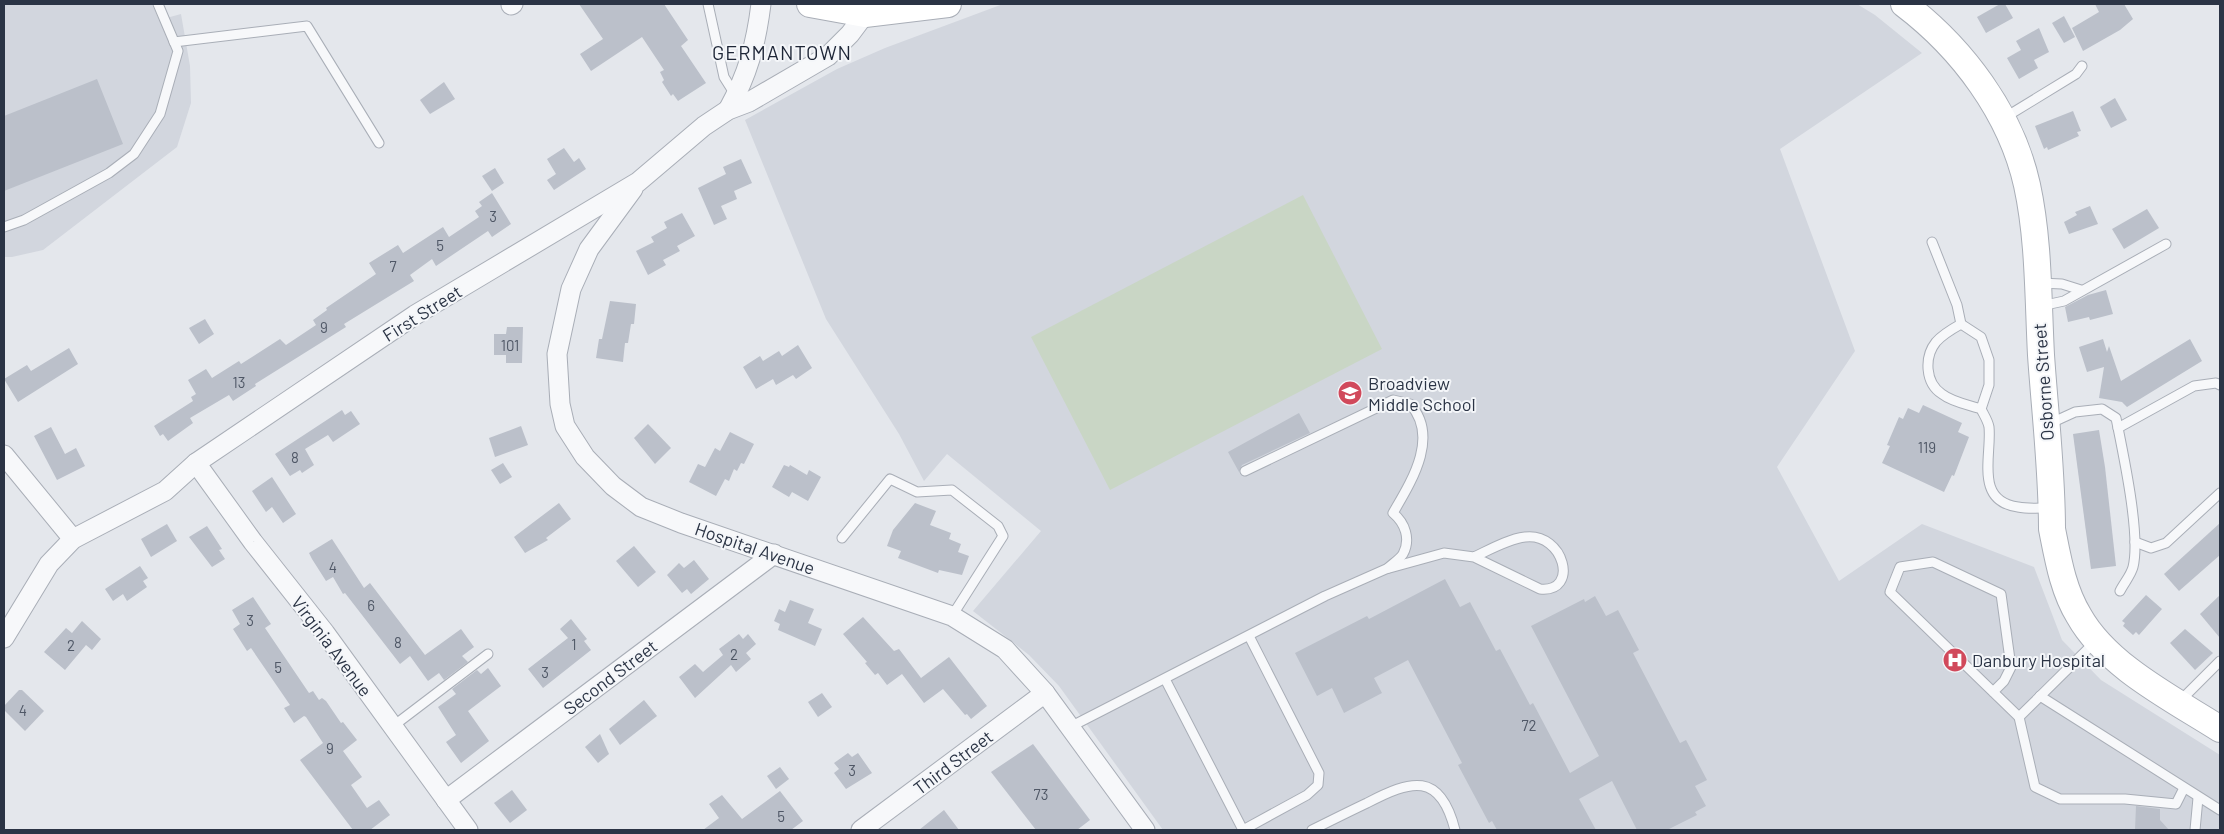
<svg xmlns="http://www.w3.org/2000/svg" width="2224" height="834" viewBox="0 0 2224 834" font-family="Barlow,sans-serif">
<style>
.built{fill:#d2d6de}
.green{fill:#c9d6c5}
.building{fill:#bbc0ca}
.lines{fill:none;stroke-linecap:round;stroke-linejoin:round}
.lane-casing{stroke:#a9aeb7;stroke-width:11}
.street-casing{stroke:#a9aeb7;stroke-width:21}
.secondary-casing{stroke:#a9aeb7;stroke-width:28}
.lane{stroke:#f7f8fa;stroke-width:9}
.street{stroke:#f7f8fa;stroke-width:19}
.secondary{stroke:#fff;stroke-width:26}
.labels{text-anchor:middle;dominant-baseline:central;stroke-width:4;stroke-linejoin:round;paint-order:stroke}
.number-label{font-size:15px;fill:#4f5766}
.street-label{font-size:18px;fill:#2b3445;stroke:#f4f6f9}
.poi-label{font-size:18px;fill:#2b3445;stroke:#f4f6f9;text-anchor:start}
.quarter-label{font-size:20px;letter-spacing:1px;fill:#1d2536;stroke:#f4f6f9}
</style>
<rect width="100%" height="100%" fill="#e4e7ec"/>
<!-- built -->
<g class="built">
<polygon points="4,4 152,4 159,20 181,14 190,66 191,103 177,147 43,250 12,257 4,257"/>
<polygon points="1003,4 1857,4 1875,15 1922,53 1780,149 1855,351 1777,467 1839,581 1922,524 2034,567 2062,640 2101,680 2220,755 2220,830 1163,830 1059,686 1029,655 973,611 1041,531 947,454 924,481 899,434 826,319 745,120 837,69 885,48"/>
</g>
<!-- green -->
<polygon class="green" points="1303,195 1382,349 1110,490 1031,337"/>
<!-- building -->
<g class="building">
<polygon points="579,4 664,4 688,40 681,46 706,83 678,101 673,94 671,96 662,82 664,80 660,72 664,70 642,37 591,71 580,54 603,39"/>
<polygon points="2000,4 2005,4 2013,18 1986,33 1977,17"/>
<polygon points="2095,4 2124,4 2133,19 2120,30 2083,51 2072,28 2099,12"/>
<polygon points="2064,16 2075,37 2064,43 2052,23"/>
<polygon points="2039,28 2049,52 2034,60 2038,68 2019,79 2007,58 2021,50 2016,41"/>
<polygon points="97,79 123,144 4,191 4,116"/>
<polygon points="444,82 455,99 430,114 420,100"/>
<polygon points="2115,98 2127,120 2111,128 2100,107"/>
<polygon points="2073,111 2081,131 2077,132 2079,136 2048,150 2047,147 2044,149 2035,126"/>
<polygon points="564,148 574,162 579,158 586,169 554,190 547,180 556,174 547,159"/>
<polygon points="741,159 752,183 734,191 737,199 721,206 727,219 714,225 698,188 726,174 723,167"/>
<polygon points="495,168 504,183 492,191 482,176"/>
<polygon points="492,193 511,224 492,237 488,231 436,266 432,259 410,275 414,281 344,324 346,327 255,384 256,386 233,401 229,395 190,418 193,423 168,441 163,434 160,436 154,426 193,401 191,397 196,394 188,380 206,369 212,378 239,361 241,364 280,339 286,345 316,325 313,320 327,310 326,308 376,274 369,263 398,245 403,253 443,227 449,237 479,217 475,211 482,206 479,202"/>
<polygon points="2090,206 2098,224 2069,234 2064,222 2077,215 2075,212"/>
<polygon points="2147,209 2159,228 2124,249 2112,229"/>
<polygon points="682,213 695,236 677,246 680,251 663,260 666,265 648,275 636,251 654,242 651,237 667,228 664,222"/>
<polygon points="2106,290 2113,314 2090,320 2089,317 2068,322 2065,307 2088,295"/>
<polygon points="610,301 636,304 634,324 631,324 628,343 625,343 623,362 596,358 599,339 602,339"/>
<polygon points="205,319 214,334 199,344 189,328"/>
<polygon points="507,327 523,327 522,363 506,363 506,355 494,355 494,334 506,334"/>
<polygon points="2103,339 2107,352 2109,346 2121,381 2190,339 2202,361 2127,407 2122,402 2099,398 2104,367 2087,372 2079,347"/>
<polygon points="798,345 812,368 796,379 793,375 776,385 773,379 756,389 743,367 760,356 763,361 779,351 782,356"/>
<polygon points="69,348 78,364 18,402 4,379 27,365 31,371"/>
<polygon points="1923,405 1962,423 1958,432 1969,437 1954,476 1952,475 1944,492 1882,463 1890,446 1887,445 1899,417 1903,419 1908,408 1919,413"/>
<polygon points="342,410 345,415 351,411 360,424 333,442 328,435 305,449 314,465 302,473 300,470 290,476 275,454"/>
<polygon points="1299,413 1310,433 1242,465 1239,472 1228,452"/>
<polygon points="648,424 671,448 655,464 634,438"/>
<polygon points="521,426 528,445 495,457 489,438"/>
<polygon points="51,427 65,454 76,448 85,466 57,480 34,436"/>
<polygon points="2099,430 2105,467 2116,566 2091,569 2073,434"/>
<polygon points="730,432 754,444 744,464 741,463 737,471 734,469 729,481 725,479 716,496 689,482 698,464 705,467 715,448 720,451"/>
<polygon points="503,463 512,477 500,484 491,470"/>
<polygon points="784,465 789,467 790,465 807,475 809,470 821,477 808,501 792,492 789,497 772,487"/>
<polygon points="272,477 296,514 283,523 272,507 266,512 252,491"/>
<polygon points="559,503 571,519 546,538 548,540 525,553 514,537"/>
<polygon points="915,503 936,511 930,525 951,533 949,539 961,544 958,552 969,556 962,575 939,570 938,573 898,558 901,551 887,546 893,530"/>
<polygon points="2220,523 2220,555 2179,591 2164,574"/>
<polygon points="167,524 177,541 151,557 141,539"/>
<polygon points="207,526 222,549 219,550 225,559 212,567 189,537"/>
<polygon points="332,539 364,588 370,583 425,655 461,629 474,647 462,656 468,662 444,680 439,673 428,681 410,656 400,664 345,593 343,594 333,577 326,581 312,559 309,553"/>
<polygon points="634,546 656,572 638,587 616,561"/>
<polygon points="694,560 709,579 691,594 687,589 682,593 667,575 679,563 684,568"/>
<polygon points="140,566 148,578 143,581 147,587 127,601 123,594 113,601 105,589"/>
<polygon points="1445,579 1460,607 1470,602 1496,651 1500,649 1530,705 1533,703 1570,773 1599,756 1531,626 1584,599 1585,602 1595,596 1606,616 1618,610 1639,650 1633,653 1680,743 1686,740 1707,780 1695,786 1706,806 1695,812 1697,815 1667,830 1637,830 1612,781 1579,799 1596,830 1497,830 1492,821 1489,823 1458,765 1462,763 1408,660 1374,678 1382,693 1344,713 1332,688 1317,696 1295,653 1367,616 1369,619"/>
<polygon points="2146,595 2162,609 2139,635 2136,632 2133,635 2123,626 2125,623 2122,621"/>
<polygon points="2220,595 2220,638 2200,614"/>
<polygon points="253,597 271,624 265,628 309,693 313,691 319,700 322,698 326,701 341,723 343,722 357,740 343,751 362,777 351,785 367,808 379,800 390,815 370,830 353,830 300,760 323,743 306,717 304,716 294,723 284,708 290,705 251,648 247,651 233,629 240,624 232,610"/>
<polygon points="790,600 814,609 808,623 822,629 815,646 778,630 780,624 774,621 779,609 785,612"/>
<polygon points="863,617 894,651 899,649 921,678 949,657 987,706 971,719 967,714 965,715 943,689 924,703 902,674 887,685 878,673 875,675 865,663 867,662 843,634"/>
<polygon points="571,619 587,639 584,641 591,650 543,688 528,669 568,638 560,629"/>
<polygon points="82,621 101,639 92,650 86,645 65,670 44,652 66,628 72,633"/>
<polygon points="2185,629 2213,653 2195,670 2170,643"/>
<polygon points="739,634 743,639 748,634 756,644 746,653 751,659 736,672 731,665 695,698 679,677 695,664 703,672 723,655 719,649"/>
<polygon points="488,668 501,686 468,711 489,741 461,763 446,742 456,735 438,707 456,694 452,689 477,670 481,674"/>
<polygon points="19,690 22,690 44,711 25,731 4,710 4,706"/>
<polygon points="822,693 832,707 818,717 808,702"/>
<polygon points="644,700 657,716 620,745 609,729"/>
<polygon points="600,734 609,754 598,763 585,747"/>
<polygon points="1033,744 1090,820 1077,830 1036,830 991,772"/>
<polygon points="848,753 852,757 858,753 872,773 846,789 834,773 839,769 834,763"/>
<polygon points="780,767 789,779 776,789 767,776"/>
<polygon points="512,790 527,810 510,823 494,803"/>
<polygon points="780,791 803,821 791,830 703,830 719,818 709,804 722,795 742,819"/>
<polygon points="2136,806 2160,809 2160,820 2169,830 2135,830"/>
<polygon points="944,810 959,830 919,830"/>
</g>
<g class="lines">
<defs>
<g id="lane">
<polyline points="708,4 724,77 736,96"/>
<polyline points="174,42 307,26 379,143"/>
<polyline points="2004,118 2076,74 2082,66"/>
<polyline points="4,227 24,220 109,173 134,154 160,114 178,51 158,4"/>
<path d="M1932 242 1957 305 1961 324C1952 329 1943 334 1936 342 1924 357 1925 383 1942 394 1952 402 1969 405 1981 409 1984 415 1988 421 1989 427 1992 455 1974 501 2018 507 2028 509 2039 508 2049 508"/>
<polyline points="2040,283 2062,284 2081,290"/>
<polyline points="2041,306 2064,301 2166,244"/>
<polyline points="1961,324 1981,337 1989,360 1989,385 1981,409"/>
<path d="M2051 423 2075 412 2102 409 2116 418C2123 453 2141 535 2133 567 2131 575 2124 583 2120 591"/>
<polyline points="2118,428 2194,386 2216,383 2220,385"/>
<path d="M1245 471 1393 400 1410 404C1440 437 1411 482 1393 513 1405 523 1411 539 1403 554 1400 559 1392 564 1388 568"/>
<polyline points="842,538 890,479 917,492 952,490 998,526 1003,536 952,616"/>
<polyline points="2135,542 2151,548 2166,543 2220,493"/>
<polyline points="2095,642 2019,717 2035,787 2060,799 2125,799 2176,804 2184,788"/>
<polyline points="1165,679 1243,830"/>
<polyline points="1993,692 2004,681 2011,667 2001,594 1933,562 1900,567 1890,592 2019,717"/>
<polyline points="2040,696 2220,810"/>
<polyline points="2180,701 2220,661"/>
<polyline points="392,727 488,654"/>
<path d="M1070 727 1325 596 1386 569 1444 553 1474 557 1540 589C1580 593 1564 532 1525 537 1508 539 1489 550 1474 557"/>
<polyline points="1243,830 1307,795 1318,785 1319,773 1249,636"/>
<path d="M1312 830C1330 821 1348 812 1367 803 1411 780 1440 771 1455 830"/>
<polyline points="2195,830 2198,798"/>
</g>
<g id="street">
<polyline points="511,5 513,4"/>
<path d="M728 110C748 74 756 44 761 4"/>
<polyline points="633,189 589,249 571,289 557,354 560,404 565,426 585,457 613,486 641,507 681,523 952,616 1005,649 1045,693 1145,830"/>
<polyline points="4,455 73,539"/>
<polyline points="196,463 253,542 325,633 468,830"/>
<polyline points="4,638 49,564 73,539 165,491 196,463 415,315 638,182 704,126 728,110 749,102 828,56 850,34 865,14"/>
<polyline points="446,800 774,554"/>
<polyline points="861,830 1045,693"/>
</g>
<g id="secondary">
<polyline points="810,4 865,14 948,4"/>
<path d="M1904 4C1962 48 2011 113 2027 185 2039 240 2038 299 2041 355 2045 413 2052 471 2052 529 2058 559 2063 590 2079 616 2107 666 2173 699 2220 729"/>
</g>
</defs>
<!-- lane casing -->
<use href="#lane" class="lane-casing"/>
<!-- street casing -->
<use href="#street" class="street-casing"/>
<!-- secondary casing -->
<use href="#secondary" class="secondary-casing"/>
<!-- lane -->
<use href="#lane" class="lane"/>
<!-- street -->
<use href="#street" class="street"/>
<!-- secondary -->
<use href="#secondary" class="secondary"/>
</g>
<!-- icons -->
<defs>
<symbol id="school-disc" viewBox="-11 -11 22 22"><circle r="9.5" fill="#d1495b" stroke="#f4f6f9"/><path d="M0-5L7-2L0 1L-7-2ZM-4 1L0 2.5L4 1V4Q0 6-4 4Z" fill="#fff"/></symbol>
<symbol id="hospital-disc" viewBox="-11 -11 22 22"><circle r="9.5" fill="#d1495b" stroke="#f4f6f9"/><path d="M-5-5h3v3.5h4V-5h3V5h-3V1.5h-4V5h-3Z" fill="#fff"/></symbol>
</defs>
<g fill-rule="evenodd">
<use href="#school-disc" x="1336" y="379" width="28" height="28"/>
<use href="#hospital-disc" x="1941" y="646" width="28" height="28"/>
</g>
<g class="labels">
<!-- number labels -->
<g class="number-label">
<text x="493" y="216">3</text>
<text x="440" y="245">5</text>
<text x="393" y="266">7</text>
<text x="324" y="327">9</text>
<text x="510" y="345">101</text>
<text x="239" y="382">13</text>
<text x="1927" y="447">119</text>
<text x="295" y="457">8</text>
<text x="333" y="567">4</text>
<text x="371" y="605">6</text>
<text x="250" y="620">3</text>
<text x="398" y="642">8</text>
<text x="574" y="644">1</text>
<text x="71" y="645">2</text>
<text x="734" y="654">2</text>
<text x="278" y="667">5</text>
<text x="545" y="672">3</text>
<text x="23" y="710">4</text>
<text x="1529" y="725">72</text>
<text x="330" y="748">9</text>
<text x="852" y="770">3</text>
<text x="1041" y="794">73</text>
<text x="781" y="816">5</text>
</g>
<!-- street labels -->
<g class="street-label">
<text transform="translate(422 313) rotate(-32)">First Street</text>
<text transform="translate(2043 382) rotate(-94)">Osborne Street</text>
<text transform="translate(755 548) rotate(19)">Hospital Avenue</text>
<text transform="translate(332 646) rotate(53)">Virginia Avenue</text>
<text transform="translate(610 677) rotate(-37)">Second Street</text>
<text transform="translate(953 762) rotate(-37)">Third Street</text>
</g>
<!-- poi labels -->
<g class="poi-label">
<text x="1368" y="383">Broadview<tspan x="1368" dy="21">Middle School</tspan></text>
<text x="1972" y="660">Danbury Hospital</text>
</g>
<!-- quarter labels -->
<g class="quarter-label">
<text x="782" y="52">GERMANTOWN</text>
</g>
</g>
<!-- border -->
<rect width="2224" height="834" fill="none" stroke="#2b3445" stroke-width="10"/>
</svg>
